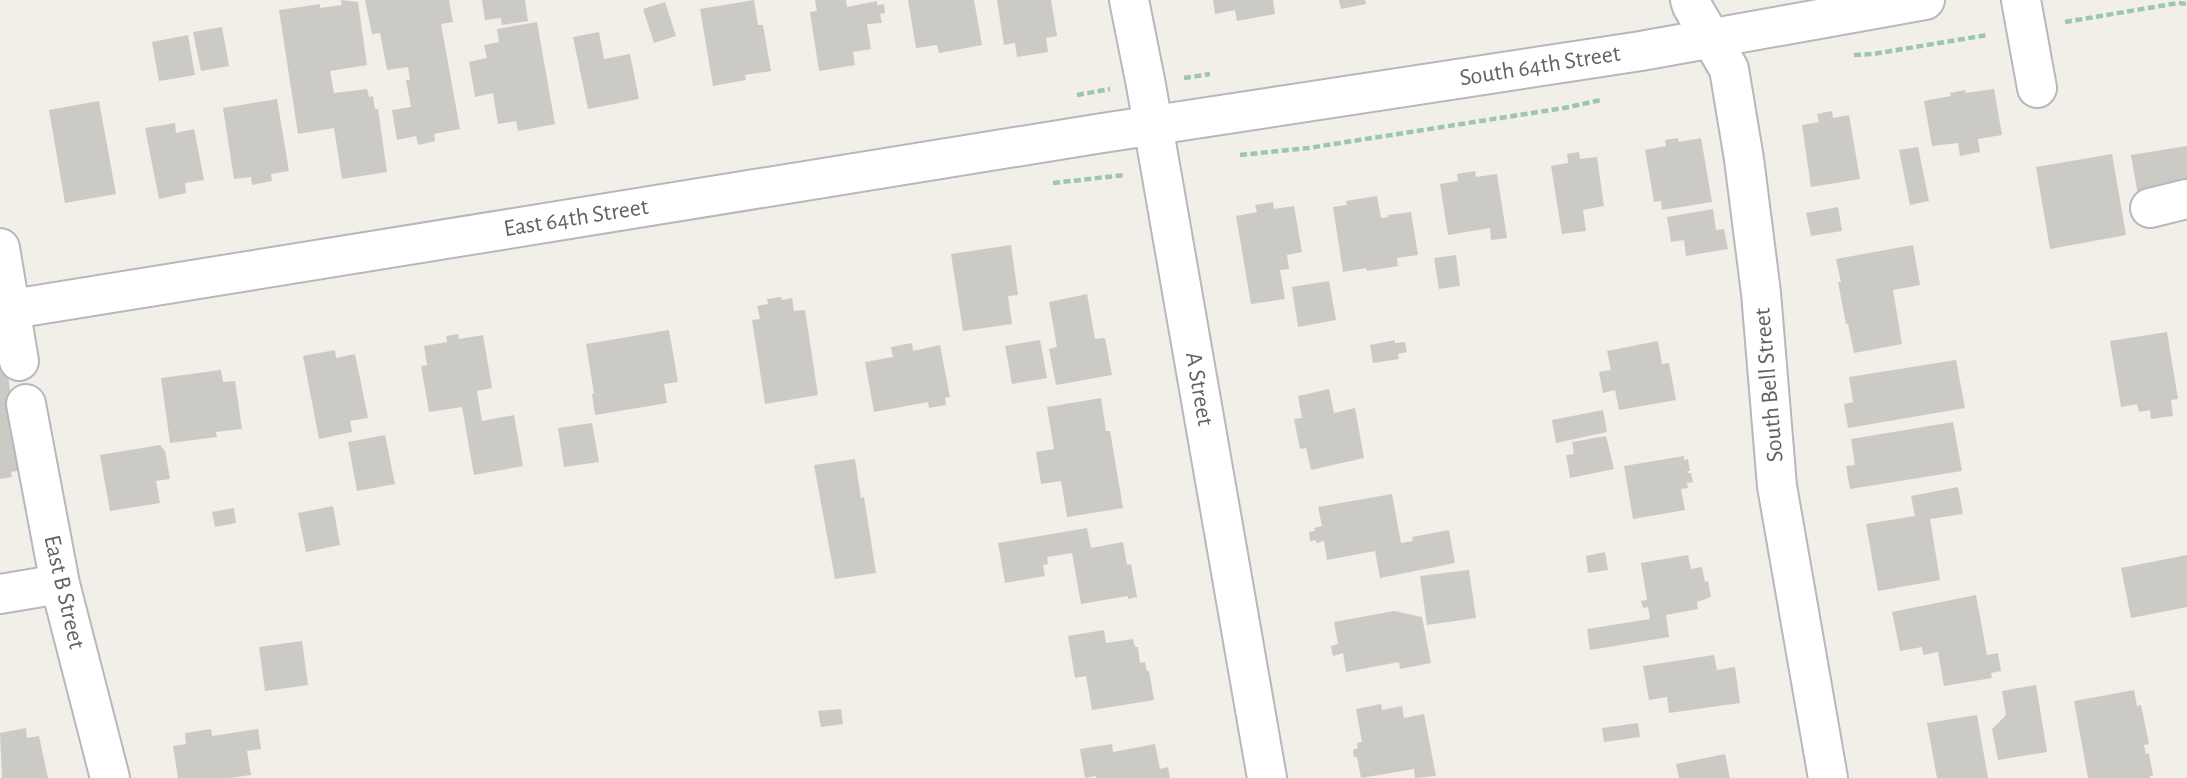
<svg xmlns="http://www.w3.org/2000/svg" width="2187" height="778" viewBox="0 0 2187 778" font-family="'Alegreya Sans',sans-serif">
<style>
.building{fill:#cccac5}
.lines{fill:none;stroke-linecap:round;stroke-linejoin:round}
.minor-casing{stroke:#b5b8bc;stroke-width:42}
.path{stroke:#9cc7a9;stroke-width:4.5;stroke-dasharray:7 3.5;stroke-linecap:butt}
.minor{stroke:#fff;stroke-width:38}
.labels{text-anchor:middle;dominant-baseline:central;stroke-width:5;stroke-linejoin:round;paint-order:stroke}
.street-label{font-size:24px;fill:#5f6368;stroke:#fff}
</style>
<rect width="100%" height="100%" fill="#f1efe8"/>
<!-- building -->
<g class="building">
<polygon points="341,0 358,2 367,65 330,71 334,93 367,89 369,97 373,96 375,109 378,109 387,172 342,179 334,128 298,134 279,10 320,4 320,8 342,5"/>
<polygon points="365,0 449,0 453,22 441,24 460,129 434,134 435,141 418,145 416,136 397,140 392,110 411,107 406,80 410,80 408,67 387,70 380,33 372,34"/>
<polygon points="482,0 525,0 528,21 502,25 501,18 485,20"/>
<polygon points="754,0 758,25 763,25 771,71 745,75 746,80 713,86 700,9"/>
<polygon points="815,0 846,0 847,7 877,1 877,5 884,4 885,13 880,14 882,23 867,24 871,49 853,52 855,65 819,71 810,12 817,11"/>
<polygon points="908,0 974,0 982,45 939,53 937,45 916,48"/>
<polygon points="997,0 1051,0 1057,36 1046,38 1048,52 1017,57 1015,43 1004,45"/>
<polygon points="1213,0 1273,0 1275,14 1237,21 1235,10 1215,14"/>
<polygon points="1339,0 1365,0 1366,4 1341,9"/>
<polygon points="665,2 676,36 654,43 643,9"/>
<polygon points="537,22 555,124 518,131 516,121 498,124 493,93 475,97 469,62 487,58 484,45 499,42 497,29"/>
<polygon points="222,27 229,66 201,71 193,32"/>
<polygon points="599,32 604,59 630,54 639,99 588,109 573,37"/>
<polygon points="188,35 195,75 159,81 152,42"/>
<polygon points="1994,89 2002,135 1978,139 1980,152 1960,156 1958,143 1932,146 1924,101 1951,96 1950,93 1965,90 1966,93"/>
<polygon points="277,99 289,171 271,174 272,181 252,185 251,177 234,179 223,108"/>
<polygon points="99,101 116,194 65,203 49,110"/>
<polygon points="1832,111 1833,118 1849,115 1860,179 1811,187 1802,125 1819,122 1817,114"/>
<polygon points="175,123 176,133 194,129 204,180 185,183 186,193 159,199 145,128"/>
<polygon points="1678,138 1679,142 1701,138 1712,202 1662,210 1661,201 1654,202 1645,150 1666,146 1665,140"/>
<polygon points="2187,146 2187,187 2138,196 2131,155"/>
<polygon points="1918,147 1929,201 1910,205 1899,150"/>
<polygon points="1579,152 1580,159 1597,157 1604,206 1583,210 1586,231 1562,234 1551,166 1568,163 1567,154"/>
<polygon points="2112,154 2126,235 2050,249 2036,167"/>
<polygon points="1475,171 1476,177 1497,174 1507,238 1491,240 1490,228 1448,235 1440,184 1458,181 1457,174"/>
<polygon points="1377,196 1381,218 1388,217 1388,215 1411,212 1418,255 1397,258 1398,266 1367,271 1366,268 1343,272 1333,207 1347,205 1346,201"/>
<polygon points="1273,202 1274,209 1294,206 1302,252 1287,255 1289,269 1280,270 1285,299 1251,304 1236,216 1257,212 1255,205"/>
<polygon points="1838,207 1842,231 1811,236 1806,213"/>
<polygon points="1713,209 1716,230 1724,229 1728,249 1686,256 1684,240 1671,242 1667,217"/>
<polygon points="1011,245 1018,295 1008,296 1012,324 963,331 951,254"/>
<polygon points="1913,245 1920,285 1893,290 1902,344 1854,353 1848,324 1846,324 1838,282 1841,282 1836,259"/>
<polygon points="1456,255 1460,286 1439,289 1434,258"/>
<polygon points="1329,281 1336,320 1298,327 1292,287"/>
<polygon points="1087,294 1095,339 1105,338 1112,375 1056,385 1049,349 1057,347 1049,302"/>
<polygon points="781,297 782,300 792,298 794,311 805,310 818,395 765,404 752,320 760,319 757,306 768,304 767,299"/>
<polygon points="669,330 678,382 664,384 667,403 595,415 592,394 594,394 586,344"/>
<polygon points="2167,332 2178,399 2171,400 2173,416 2151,419 2150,410 2139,412 2137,404 2121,407 2110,341"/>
<polygon points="458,334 459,339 483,335 492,388 477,391 482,421 514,415 523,466 474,475 462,407 429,412 421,366 427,365 424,346 447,342 446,336"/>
<polygon points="1040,340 1047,378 1012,384 1005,346"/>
<polygon points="1395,340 1395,343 1405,342 1407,352 1398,354 1399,359 1373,363 1370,345"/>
<polygon points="1658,341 1662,364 1669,363 1676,400 1619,410 1615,390 1603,393 1599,372 1611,370 1607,351"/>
<polygon points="912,343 913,351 940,345 950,397 945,398 946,405 929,408 928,402 874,412 865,362 893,357 891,347"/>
<polygon points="335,350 336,358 355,354 368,418 350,421 352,432 319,439 303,356"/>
<polygon points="1956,360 1965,408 1848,428 1844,404 1853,402 1849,377"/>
<polygon points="7,370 22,470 11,472 12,477 0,479 0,371"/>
<polygon points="221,370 223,382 235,381 242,429 216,432 217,437 170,443 161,378"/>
<polygon points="1329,389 1334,413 1355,408 1364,458 1311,470 1306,448 1300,449 1294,419 1302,418 1298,396"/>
<polygon points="1101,398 1106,431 1110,431 1123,508 1067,517 1061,481 1041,484 1036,452 1054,449 1047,407"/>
<polygon points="1603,410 1607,432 1556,443 1552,420"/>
<polygon points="1953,422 1962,471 1850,489 1846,466 1855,465 1851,439"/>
<polygon points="592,423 599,462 564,467 558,428"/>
<polygon points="385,435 395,484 357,491 348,442"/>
<polygon points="1606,436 1614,469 1570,478 1566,455 1574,454 1572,442"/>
<polygon points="160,445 165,451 170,479 156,481 160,503 110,511 100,455"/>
<polygon points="1684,456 1684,460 1688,459 1690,471 1687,471 1688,473 1691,473 1693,482 1687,483 1688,488 1681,489 1685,510 1633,519 1624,466"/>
<polygon points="855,459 861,498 864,497 876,573 835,579 814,465"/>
<polygon points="1958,487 1963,514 1930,519 1940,580 1878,591 1866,524 1915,516 1911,496"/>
<polygon points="1392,494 1401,543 1413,541 1412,537 1449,530 1455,563 1380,578 1375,551 1327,560 1324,541 1316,543 1316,540 1310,541 1309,532 1315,531 1314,528 1322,526 1318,507"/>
<polygon points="333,506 340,545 306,552 298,513"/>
<polygon points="234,508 236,523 215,527 212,512"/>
<polygon points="1087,528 1091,548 1123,542 1127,565 1131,564 1137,597 1128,599 1128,596 1081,604 1072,553 1047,557 1048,564 1043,565 1045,576 1005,583 998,543"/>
<polygon points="1605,552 1608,570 1588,573 1586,556"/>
<polygon points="1688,555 1691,569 1702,567 1705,582 1708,581 1711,597 1697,602 1698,609 1666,615 1669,637 1590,650 1587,629 1650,619 1648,607 1643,608 1641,601 1647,600 1641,563"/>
<polygon points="2187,555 2187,607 2131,618 2121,568"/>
<polygon points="1469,570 1476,618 1427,625 1420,576"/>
<polygon points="1976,595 1987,655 1998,653 2001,671 1991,673 1992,678 1944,686 1938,652 1923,655 1922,647 1900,651 1892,612"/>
<polygon points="1394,611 1422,617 1431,663 1400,669 1399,662 1346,672 1343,653 1333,656 1331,646 1338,644 1334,622"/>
<polygon points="1104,630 1106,643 1133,639 1135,647 1138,647 1140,663 1145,662 1147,671 1149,671 1154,700 1092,710 1086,676 1075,678 1068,636"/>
<polygon points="302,641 308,685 265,691 259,647"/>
<polygon points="1714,655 1717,670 1735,667 1740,703 1669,713 1667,697 1649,700 1643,666"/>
<polygon points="2036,685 2047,752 1998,760 1992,729 2006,715 2002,691"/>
<polygon points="2134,690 2137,706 2141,705 2149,744 2144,745 2146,754 2149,753 2153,776 2150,776 2150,778 2088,778 2074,701"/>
<polygon points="1381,704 1382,710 1402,706 1404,718 1424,714 1436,776 1415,778 1414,769 1361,778 1357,757 1354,757 1353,750 1358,748 1357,743 1362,742 1356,709"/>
<polygon points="841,709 843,724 821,727 818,711"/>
<polygon points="1977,715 1988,778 1937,778 1927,723"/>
<polygon points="1638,723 1640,737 1604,742 1602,728"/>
<polygon points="26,728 27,738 39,736 48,778 2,778 0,733"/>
<polygon points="211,729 212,736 258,729 261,749 247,751 251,775 229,778 178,778 173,746 186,744 185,733"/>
<polygon points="1112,744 1113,752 1155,744 1160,769 1168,767 1170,778 1096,778 1096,776 1085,778 1080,749"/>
<polygon points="1725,754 1730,778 1679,778 1676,764"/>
</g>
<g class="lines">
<defs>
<g id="minor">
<polyline points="1129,0 1146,85 1267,778"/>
<polyline points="1690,0 1692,6 1729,69 1744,159 1761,293 1777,486 1828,778"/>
<polyline points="2021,0 2037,88"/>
<polyline points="2150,208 2187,199"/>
<polyline points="0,248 19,361"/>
<polyline points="0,311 1096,134 1641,51 1925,0"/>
<polyline points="26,404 60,584 110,778"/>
<polyline points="0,594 60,584"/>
</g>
</defs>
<!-- minor casing -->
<use href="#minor" class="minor-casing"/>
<!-- path -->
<g class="path">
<polyline points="2065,22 2178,3 2187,4"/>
<polyline points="1854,55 1873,54 1987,35"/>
<polyline points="1184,78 1210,74"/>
<polyline points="1077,95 1110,89"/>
<polyline points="1240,155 1308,148 1564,108 1601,100"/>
<polyline points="1053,183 1125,175"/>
</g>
<!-- minor -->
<use href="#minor" class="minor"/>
</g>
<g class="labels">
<!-- street labels -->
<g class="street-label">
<text transform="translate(1540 66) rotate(-9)">South 64th Street</text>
<text transform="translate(576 218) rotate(-9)">East 64th Street</text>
<text transform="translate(1769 385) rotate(-95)">South Bell Street</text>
<text transform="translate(1199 389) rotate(80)">A Street</text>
<text transform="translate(64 592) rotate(77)">East B Street</text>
</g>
</g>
</svg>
